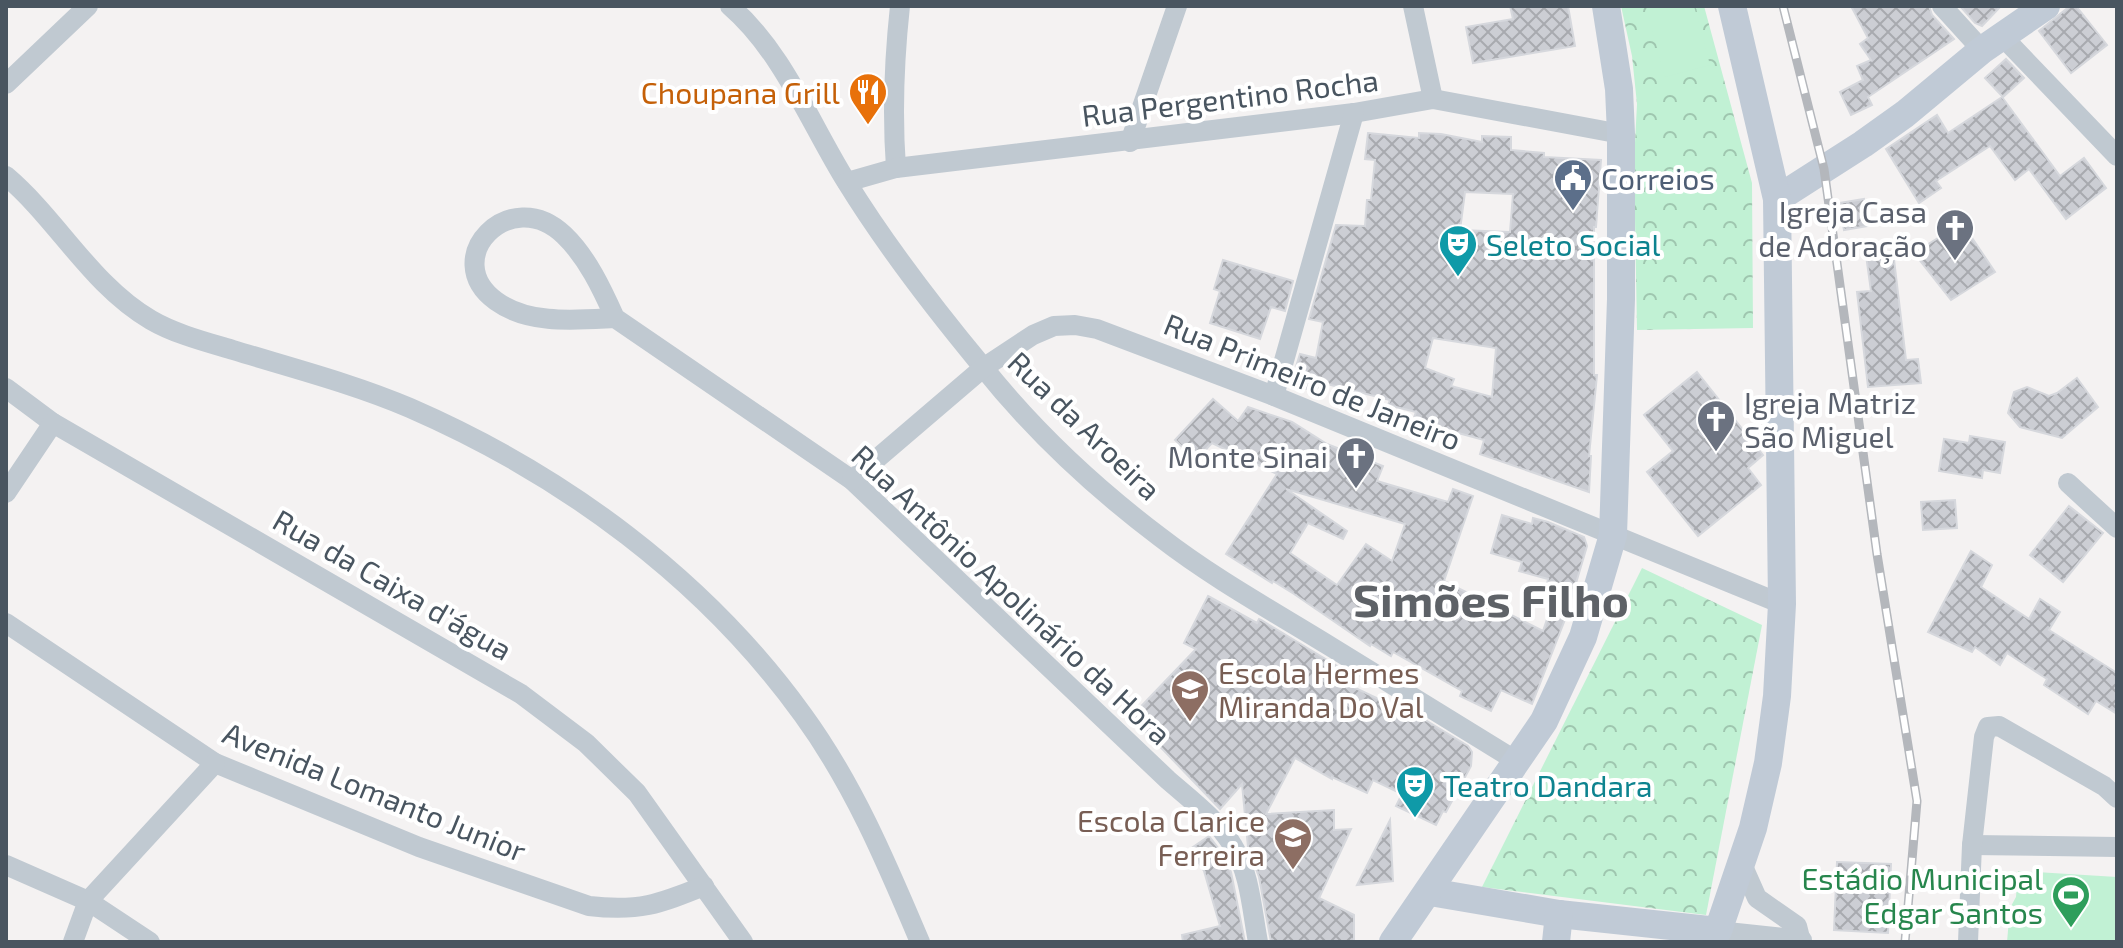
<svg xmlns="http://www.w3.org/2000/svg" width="2123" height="948" viewBox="0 0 2123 948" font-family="'Exo 2',sans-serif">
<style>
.park{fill:url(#park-crowns)}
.pitch{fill:#c1f1d4}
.building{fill:url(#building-cross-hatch);stroke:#d6d8dd;stroke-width:2;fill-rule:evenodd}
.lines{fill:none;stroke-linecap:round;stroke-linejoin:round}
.street{stroke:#c0c9d1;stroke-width:20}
.secondary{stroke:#c0cad6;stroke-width:28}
.rail-casing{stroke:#b4b7bc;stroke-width:9}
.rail{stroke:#fff;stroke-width:6;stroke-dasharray:18;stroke-linecap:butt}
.labels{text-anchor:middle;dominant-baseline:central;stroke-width:8;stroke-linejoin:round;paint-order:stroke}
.food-label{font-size:30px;fill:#c56008;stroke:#fff;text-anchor:end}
.street-label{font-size:30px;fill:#495560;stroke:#fff}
.service-label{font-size:30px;fill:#4e5e75;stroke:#fff;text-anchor:start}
.worship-label{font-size:30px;fill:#5b616d;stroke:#fff;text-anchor:end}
.culture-label{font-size:30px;fill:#0d838f;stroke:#fff;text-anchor:start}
.education-label{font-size:30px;fill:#785e54;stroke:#fff;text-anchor:start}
.leisure-label{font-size:30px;fill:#27864d;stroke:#fff;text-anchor:end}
.town-label{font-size:46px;font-weight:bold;fill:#5e6267;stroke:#fff}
</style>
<defs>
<pattern id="park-crowns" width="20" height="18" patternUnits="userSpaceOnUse" patternTransform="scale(2)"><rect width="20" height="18" fill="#c1f1d4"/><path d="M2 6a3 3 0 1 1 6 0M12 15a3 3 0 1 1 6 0" fill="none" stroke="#9fc6af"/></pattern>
<pattern id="building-cross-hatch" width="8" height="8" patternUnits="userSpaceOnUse" patternTransform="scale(2)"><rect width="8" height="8" fill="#ccced4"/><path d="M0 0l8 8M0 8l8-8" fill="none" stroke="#a8aaaf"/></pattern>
</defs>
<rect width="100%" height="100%" fill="#f4f2f2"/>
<!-- park -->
<g class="park">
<polygon points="1621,6 1704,6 1752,183 1753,328 1637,330 1634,162 1637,104 1632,56"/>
<polygon points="1642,568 1762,625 1706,915 1482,887"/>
</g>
<!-- pitch -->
<g class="pitch">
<polygon points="1646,6 1694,6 1710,65 1665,77"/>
<polygon points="2018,871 2117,877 2117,942 2007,942 2010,908 2016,897"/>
</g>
<!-- building -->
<g class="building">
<polygon points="1510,6 1568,6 1575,46 1473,63 1466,27 1513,19"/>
<polygon points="1851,6 1929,6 1932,15 1954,39 1868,97 1872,105 1851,115 1840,92 1863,80 1857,66 1871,60 1860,44 1868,38"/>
<polygon points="1960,6 2001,6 1982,26 1975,23"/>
<polygon points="2070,6 2076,6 2107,45 2071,73 2039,31"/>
<polygon points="2006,59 2024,78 2003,97 1985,78"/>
<polygon points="2002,97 2060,176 2084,158 2106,188 2066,219 2029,169 2015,180 1990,146 1936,181 1941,188 1919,203 1886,149 1937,115 1948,133"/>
<path d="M1368 133 1419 138V133L1441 134 1482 142V136L1511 137V150L1544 153V157L1601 160 1596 227H1594V375H1597L1589 456H1591L1589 492 1480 454 1484 440 1436 427 1432 437 1410 429 1416 412 1388 405 1390 400 1323 383 1322 389H1306L1294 382 1292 379 1300 354 1316 358 1323 322 1309 319 1336 225 1365 226 1367 200H1371L1375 160 1365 159ZM1465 192 1513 194 1510 232 1460 230ZM1433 338 1496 348 1492 397 1451 386 1454 379 1425 368Z"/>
<polygon points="1864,199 1868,226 1844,230 1839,203"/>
<polygon points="1962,223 1995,272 1951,300 1914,253"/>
<polygon points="1893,251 1906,360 1918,359 1921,383 1868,387 1857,292 1871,291 1866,255"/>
<polygon points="1223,260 1293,281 1285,311 1271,307 1260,339 1210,323 1220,291 1214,289"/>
<polygon points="1697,372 1763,455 1748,468 1761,485 1698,536 1647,472 1673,451 1644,415"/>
<polygon points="2077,378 2098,407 2062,438 2020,427 2008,413 2014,392 2027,387 2049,396 2057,393"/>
<path d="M1213 399 1238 421 1248 407 1292 422 1327 444 1383 466 1377 481 1448 502 1453 489 1473 496 1444 581 1543 631 1558 587 1547 584 1548 579 1519 571 1522 562 1491 553 1502 515 1532 524 1533 518 1548 522 1584 537 1587 546 1566 617 1532 704 1501 690 1491 711 1460 696 1462 691 1393 652 1391 656 1371 644 1370 646 1294 594 1273 581 1272 583 1226 554 1277 474 1212 443 1196 460 1175 440ZM1286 489 1405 524 1392 561 1366 544 1337 585 1290 553 1308 523 1343 539 1347 531Z"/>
<polygon points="1970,436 2005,442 2000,473 1983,470 1982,478 1939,471 1944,439 1969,443"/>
<polygon points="1955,500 1957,528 1923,530 1921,502"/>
<polygon points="2069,506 2103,533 2063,582 2030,555"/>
<polygon points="1971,551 1992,565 1981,587 2029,619 2040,599 2060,612 2049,630 2117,673 2117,714 2096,701 2088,714 2044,685 2047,679 2007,653 2000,665 1975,647 1972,652 1928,632"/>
<polygon points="1208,596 1257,623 1259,619 1261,620 1352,675 1347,684 1410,714 1412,712 1468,746 1472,752 1471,766 1446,812 1443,811 1436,825 1396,806 1402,794 1373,780 1367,793 1332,777 1332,779 1295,758 1266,814 1334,810 1334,830 1351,829 1319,898 1354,915 1354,942 1271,942 1259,877 1248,847 1242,784 1220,809 1145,731 1129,719 1196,649 1184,643"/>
<polygon points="1390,820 1393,881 1357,885"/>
<polygon points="1209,836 1222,853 1231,872 1245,942 1183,942 1182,935 1220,926 1204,871 1190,849"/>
<polygon points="1837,862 1891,864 1888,933 1834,930"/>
</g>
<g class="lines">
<!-- street -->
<g class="street">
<path d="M730 6C783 52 810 123 846 181 886 246 934 308 982 366 1033 430 1095 488 1160 537 1213 578 1271 610 1328 645 1391 684 1454 723 1518 762"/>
<polyline points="1413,6 1433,99"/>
<polyline points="1942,6 1982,50"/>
<polyline points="2001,35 2117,156"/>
<polyline points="6,84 88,6"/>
<polyline points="1130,142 1177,6"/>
<path d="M896 168C892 113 894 61 900 6"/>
<path d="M6 176C58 220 91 285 151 320 175 334 206 342 233 350 292 368 354 384 410 408 564 475 705 579 803 715 854 785 887 864 920 942"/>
<polyline points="847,182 896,168 1354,113 1433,99 1621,134"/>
<path d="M615 318C576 320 529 325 496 301 438 259 510 183 564 235 587 257 602 289 615 318L852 480 1168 780C1191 800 1217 819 1233 846 1250 873 1252 911 1258 942"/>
<polyline points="6,388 53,423 521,694 586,743 637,793 743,942"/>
<polyline points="1274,396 1354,113"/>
<polyline points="852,480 983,368 1033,335 1054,326 1075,325 1097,329 1274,396 1782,604"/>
<polyline points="2068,483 2117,528"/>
<polyline points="6,493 53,423"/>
<path d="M6 623 215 763 419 847 589 906C639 912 659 904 704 886"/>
<polyline points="1972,845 2117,847"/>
<polyline points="1741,862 1757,898 1797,926 1801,942"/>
<polyline points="6,865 88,901 150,942"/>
<polyline points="1718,931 1802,940"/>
<polyline points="73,942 88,901 215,763"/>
<polyline points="1968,942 1972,845 1984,737 1988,727 1999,726 2104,786 2117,798"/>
</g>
<!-- secondary -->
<g class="secondary">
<polyline points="1777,199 1863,144 1905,114 1982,50 2046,6"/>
<polyline points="1430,892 1559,914 1718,931 1753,828 1768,763 1777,696 1782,604 1777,199 1732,6"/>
<polyline points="1393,942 1544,721 1583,637 1613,535 1621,299 1621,134 1619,89 1606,6"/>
<polyline points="1556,942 1559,914"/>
</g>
<defs>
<polyline id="rail" points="1783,6 1824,169 1877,554 1917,801 1905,942"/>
</defs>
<!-- rail casing -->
<use href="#rail" class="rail-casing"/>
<!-- rail -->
<use href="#rail" class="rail"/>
</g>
<!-- icons -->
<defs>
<symbol id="restaurant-pin" viewBox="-11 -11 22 30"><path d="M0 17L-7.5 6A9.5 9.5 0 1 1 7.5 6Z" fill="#e8710a" stroke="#fff"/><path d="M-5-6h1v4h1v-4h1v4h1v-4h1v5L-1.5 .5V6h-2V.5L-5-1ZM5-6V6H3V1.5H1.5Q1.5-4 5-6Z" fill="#fff"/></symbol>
<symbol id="civic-pin" viewBox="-11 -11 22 30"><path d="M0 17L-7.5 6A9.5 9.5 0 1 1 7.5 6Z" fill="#5c6f8a" stroke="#fff"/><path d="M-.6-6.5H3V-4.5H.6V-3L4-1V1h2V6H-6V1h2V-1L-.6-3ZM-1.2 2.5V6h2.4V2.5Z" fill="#fff"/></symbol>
<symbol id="church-pin" viewBox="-11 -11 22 30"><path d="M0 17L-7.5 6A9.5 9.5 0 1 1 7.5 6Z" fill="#6b7280" stroke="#fff"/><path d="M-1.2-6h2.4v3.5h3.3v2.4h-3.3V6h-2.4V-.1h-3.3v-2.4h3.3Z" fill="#fff"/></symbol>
<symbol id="theatre-pin" viewBox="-11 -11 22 30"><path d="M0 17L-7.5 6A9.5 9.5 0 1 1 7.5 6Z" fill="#0f9aa8" stroke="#fff"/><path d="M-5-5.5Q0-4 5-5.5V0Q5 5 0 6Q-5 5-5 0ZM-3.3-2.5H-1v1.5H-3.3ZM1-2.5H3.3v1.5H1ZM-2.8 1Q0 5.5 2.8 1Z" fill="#fff"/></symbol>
<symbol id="school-pin" viewBox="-11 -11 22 30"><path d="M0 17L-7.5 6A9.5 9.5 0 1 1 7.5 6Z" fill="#8d6e63" stroke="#fff"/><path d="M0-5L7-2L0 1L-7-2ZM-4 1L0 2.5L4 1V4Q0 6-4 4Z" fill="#fff"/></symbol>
<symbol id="stadium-pin" viewBox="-11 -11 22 30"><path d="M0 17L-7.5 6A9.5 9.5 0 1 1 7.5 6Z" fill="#2e9e5b" stroke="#fff"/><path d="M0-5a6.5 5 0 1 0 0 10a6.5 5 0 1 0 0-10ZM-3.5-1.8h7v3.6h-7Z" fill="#fff"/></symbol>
</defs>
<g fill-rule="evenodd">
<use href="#restaurant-pin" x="846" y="70" width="44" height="60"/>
<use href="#civic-pin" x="1551" y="156" width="44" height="60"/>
<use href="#church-pin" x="1933" y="206" width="44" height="60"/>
<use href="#theatre-pin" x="1436" y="222" width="44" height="60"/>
<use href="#church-pin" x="1694" y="397" width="44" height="60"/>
<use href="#church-pin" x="1334" y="434" width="44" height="60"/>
<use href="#school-pin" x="1168" y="667" width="44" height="60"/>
<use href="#theatre-pin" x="1393" y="763" width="44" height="60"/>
<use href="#school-pin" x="1271" y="815" width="44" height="60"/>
<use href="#stadium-pin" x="2049" y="873" width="44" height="60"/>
</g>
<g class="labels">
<!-- food labels -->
<g class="food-label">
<text x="840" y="92">Choupana Grill</text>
</g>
<!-- street labels -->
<g class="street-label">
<text transform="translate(1230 97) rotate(-7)">Rua Pergentino Rocha</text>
<text transform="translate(1313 381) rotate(22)">Rua Primeiro de Janeiro</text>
<text transform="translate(1085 425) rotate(44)">Rua da Aroeira</text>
<text transform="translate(393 584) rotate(30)">Rua da Caixa d'água</text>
<text transform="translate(1012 594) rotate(43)">Rua Antônio Apolinário da Hora</text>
<text transform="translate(375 791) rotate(22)">Avenida Lomanto Junior</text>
</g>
<!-- service labels -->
<g class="service-label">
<text x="1601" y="178">Correios</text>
</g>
<!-- worship labels -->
<g class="worship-label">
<text x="1927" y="211">Igreja Casa<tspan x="1927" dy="34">de Adoração</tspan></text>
<text x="1744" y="402" text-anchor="start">Igreja Matriz<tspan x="1744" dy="34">São Miguel</tspan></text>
<text x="1328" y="456">Monte Sinai</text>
</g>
<!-- culture labels -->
<g class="culture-label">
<text x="1486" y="244">Seleto Social</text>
<text x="1443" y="785">Teatro Dandara</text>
</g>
<!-- education labels -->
<g class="education-label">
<text x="1218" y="672">Escola Hermes<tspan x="1218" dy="34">Miranda Do Val</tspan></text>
<text x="1265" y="820" text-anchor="end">Escola Clarice<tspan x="1265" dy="34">Ferreira</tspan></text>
</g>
<!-- leisure labels -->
<g class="leisure-label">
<text x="2043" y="878">Estádio Municipal<tspan x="2043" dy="34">Edgar Santos</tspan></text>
</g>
<!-- town labels -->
<g class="town-label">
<text x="1491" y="598">Simões Filho</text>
</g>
</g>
<!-- border -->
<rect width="2123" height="948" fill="none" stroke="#495560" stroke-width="16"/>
</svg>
